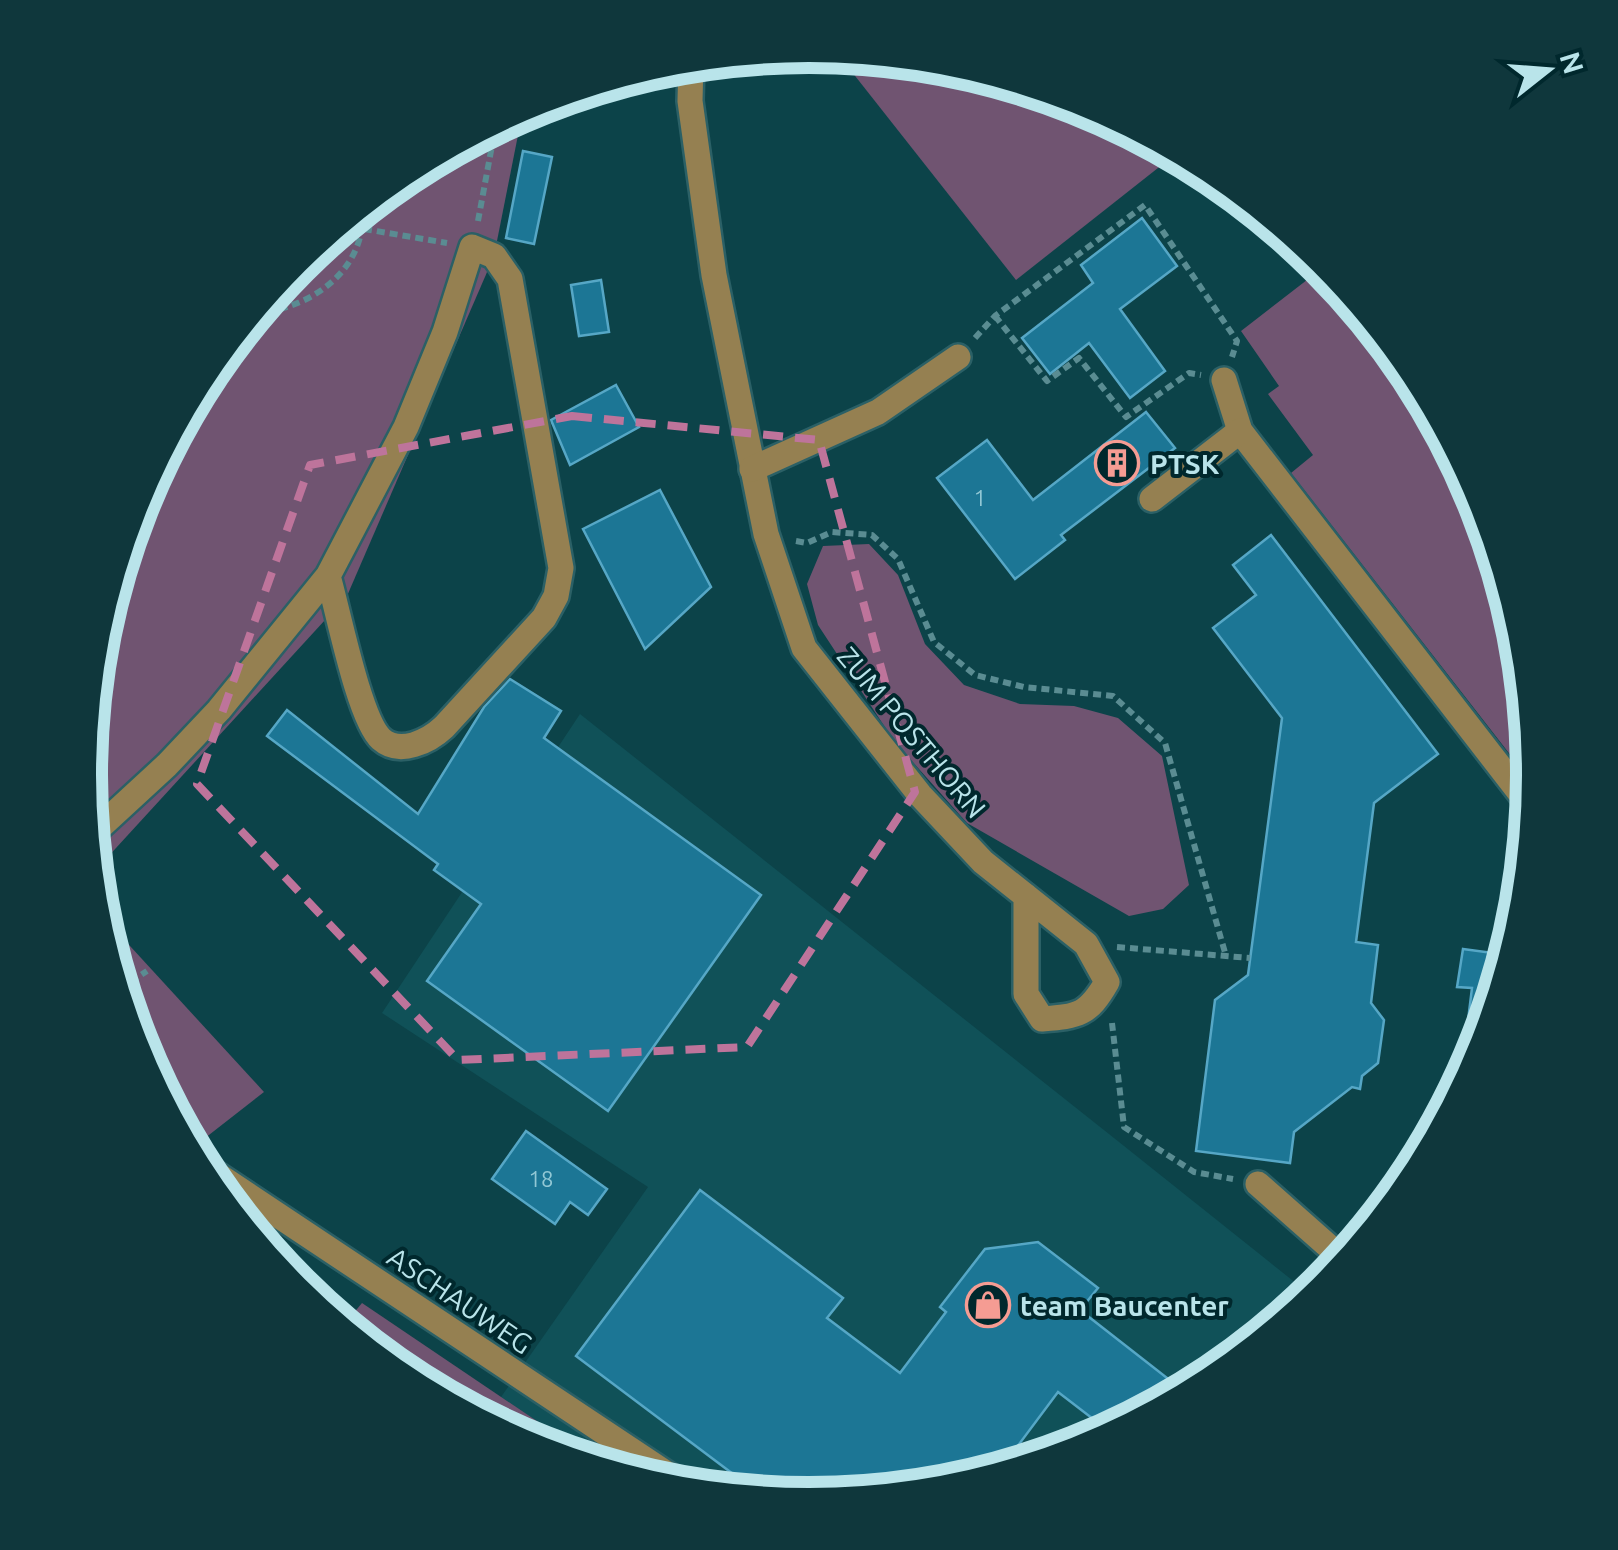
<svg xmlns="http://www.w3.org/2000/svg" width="1618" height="1550" viewBox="0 0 1618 1550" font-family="Ubuntu,sans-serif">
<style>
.built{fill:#105158}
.green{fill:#705471}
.building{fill:#1c7695;stroke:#56a7c6;stroke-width:2.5}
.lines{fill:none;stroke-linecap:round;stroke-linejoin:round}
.minor-casing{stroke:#2b6066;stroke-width:30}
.path{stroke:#5a8c92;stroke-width:6;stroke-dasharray:8 5;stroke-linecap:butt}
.minor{stroke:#958051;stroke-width:25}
.marked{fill:none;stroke:#be749b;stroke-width:8;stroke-dasharray:20 12;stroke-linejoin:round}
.labels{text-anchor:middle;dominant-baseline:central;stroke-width:8;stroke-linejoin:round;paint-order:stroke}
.number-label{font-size:22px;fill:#92c8d5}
.poi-label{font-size:28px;font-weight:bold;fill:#b9e4ea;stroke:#00282d;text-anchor:start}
.street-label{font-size:28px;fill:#b9e4ea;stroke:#00282d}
.rim{fill:none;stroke:#b9e4ea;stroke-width:12}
</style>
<rect width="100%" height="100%" fill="#0c4349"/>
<!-- built -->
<polygon class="built" points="580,714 1114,1138 1312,1296 1211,1378 1086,1445 950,1486 808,1500 667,1486 605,1467 501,1397 648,1187 382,1013"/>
<!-- green -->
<g class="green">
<polygon points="837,53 951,64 1087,105 1177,153 1016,280"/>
<polygon points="523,110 494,256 347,596 94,872 84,774 98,633 139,497 207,372 297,262 407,172"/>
<polygon points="1325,266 1412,373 1479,498 1520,634 1533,784 1291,473 1313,455 1268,394 1279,386 1241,331"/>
<polygon points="869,544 898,575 925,644 964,685 1020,704 1074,706 1118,718 1162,756 1189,885 1163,909 1129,916 967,823 894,741 818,625 807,584 823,546"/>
<polygon points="97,910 264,1092 191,1149 139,1052"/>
<path d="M362 1303 605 1467C503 1436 426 1394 343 1326Z"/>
</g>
<!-- building -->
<g class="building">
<polygon points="523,151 552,157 534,244 506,238"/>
<polygon points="1142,218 1177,266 1120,309 1165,371 1130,398 1089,343 1050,374 1022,338 1093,283 1081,265"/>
<polygon points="601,280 609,332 579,336 571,285"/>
<polygon points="616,385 639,427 570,465 551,420"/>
<polygon points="1146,412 1175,448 1061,535 1065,540 1015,579 937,478 987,440 1033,500"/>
<polygon points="660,490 711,587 645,649 583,529"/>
<polygon points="1271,535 1438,754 1374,803 1356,942 1378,945 1371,1003 1384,1020 1378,1063 1362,1076 1360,1089 1352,1087 1294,1132 1290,1163 1196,1151 1215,1000 1248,975 1282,718 1213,628 1256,595 1233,565"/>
<polygon points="510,679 561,711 544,738 761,895 608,1111 427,981 481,904 434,870 438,864 267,736 287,710 418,814 484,707"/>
<polygon points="1463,949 1508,955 1477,1056 1464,1053 1472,988 1457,987"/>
<polygon points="526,1131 607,1189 588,1215 570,1202 555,1224 492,1179"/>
<polygon points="700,1190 843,1298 827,1318 900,1373 946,1312 940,1307 985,1249 1038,1242 1098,1288 1080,1310 1185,1392 1110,1432 1058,1392 999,1471 950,1486 808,1500 761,1495 576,1356"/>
</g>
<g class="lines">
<defs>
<g id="minor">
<path d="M691 62 690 101 714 275 766 534 804 648 920 795 983 862 1086 944 1107 982C1088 1015 1079 1016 1042 1019L1026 994V896"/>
<polyline points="1224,380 1240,431 1531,807"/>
<polyline points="752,469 878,412 958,357"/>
<polyline points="1152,499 1240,431"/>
<path d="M90 836 167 765 219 710 328 576 406 427 445 332 472 247 494 256 510 279 561 568 556 596 544 618 444 727C429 741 400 756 381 739 359 719 338 610 328 576"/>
<polyline points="198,1162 688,1488"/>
<polyline points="1258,1184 1344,1260"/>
</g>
</defs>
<!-- minor casing -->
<use href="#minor" class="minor-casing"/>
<!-- path -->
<g class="path">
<polyline points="478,221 496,124"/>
<polyline points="364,229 447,243"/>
<path d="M254 314C312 308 366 271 363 208"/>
<polyline points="995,316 1047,381 1079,358 1126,417 1189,373 1201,375"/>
<polyline points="975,338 995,316 1145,205 1237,341 1232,357"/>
<polyline points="796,541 807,543 832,532 872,535 898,559 934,642 975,675 1024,687 1113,696 1165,743 1226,956"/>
<polyline points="1117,947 1250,958"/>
<polyline points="120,989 147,971"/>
<polyline points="1112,1023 1124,1127 1194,1172 1233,1179"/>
</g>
<!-- minor -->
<use href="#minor" class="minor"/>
</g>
<!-- marked area -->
<path class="marked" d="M572 416 819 440 915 792 747 1047 458 1060 197 784 310 465Z"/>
<!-- icons -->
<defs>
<symbol id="building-ring" viewBox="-11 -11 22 22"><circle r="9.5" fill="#00282d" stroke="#f59c93" stroke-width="1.5"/><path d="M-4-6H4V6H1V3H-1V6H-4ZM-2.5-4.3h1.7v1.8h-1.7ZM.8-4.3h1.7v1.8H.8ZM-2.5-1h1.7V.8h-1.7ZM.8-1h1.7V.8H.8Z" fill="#f59c93"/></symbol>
<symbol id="shop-ring" viewBox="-11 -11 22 22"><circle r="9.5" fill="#00282d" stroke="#f59c93" stroke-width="1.5"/><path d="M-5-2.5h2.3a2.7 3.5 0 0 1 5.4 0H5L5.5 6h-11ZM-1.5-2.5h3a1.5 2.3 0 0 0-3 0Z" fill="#f59c93"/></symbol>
</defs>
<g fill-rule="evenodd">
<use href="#building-ring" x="1092" y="438" width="50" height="50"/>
<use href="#shop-ring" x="963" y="1280" width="50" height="50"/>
</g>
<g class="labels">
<!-- number labels -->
<g class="number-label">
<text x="980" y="497">1</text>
<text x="541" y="1178">18</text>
</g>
<!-- poi labels -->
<g class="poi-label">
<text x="1150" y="463">PTSK</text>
<text x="1020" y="1305">team Baucenter</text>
</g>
<!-- street labels -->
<g class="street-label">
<text transform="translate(912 732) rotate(50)">ZUM POSTHORN</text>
<text transform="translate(460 1300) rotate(34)">ASCHAUWEG</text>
</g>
</g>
<!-- crop -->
<path d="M0 0H1618V1550H0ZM102 775a707 707 0 1 1 1414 0a707 707 0 1 1-1414 0Z" fill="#0f373c" fill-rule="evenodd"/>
<path class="rim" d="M102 775a707 707 0 1 1 1414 0a707 707 0 1 1-1414 0Z"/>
<!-- north arrow -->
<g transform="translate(1548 70) rotate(73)" stroke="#00282d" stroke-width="8" paint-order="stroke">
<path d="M0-8L18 38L0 25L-18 38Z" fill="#b9e4ea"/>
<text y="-15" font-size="28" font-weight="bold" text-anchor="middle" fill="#b9e4ea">N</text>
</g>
</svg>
